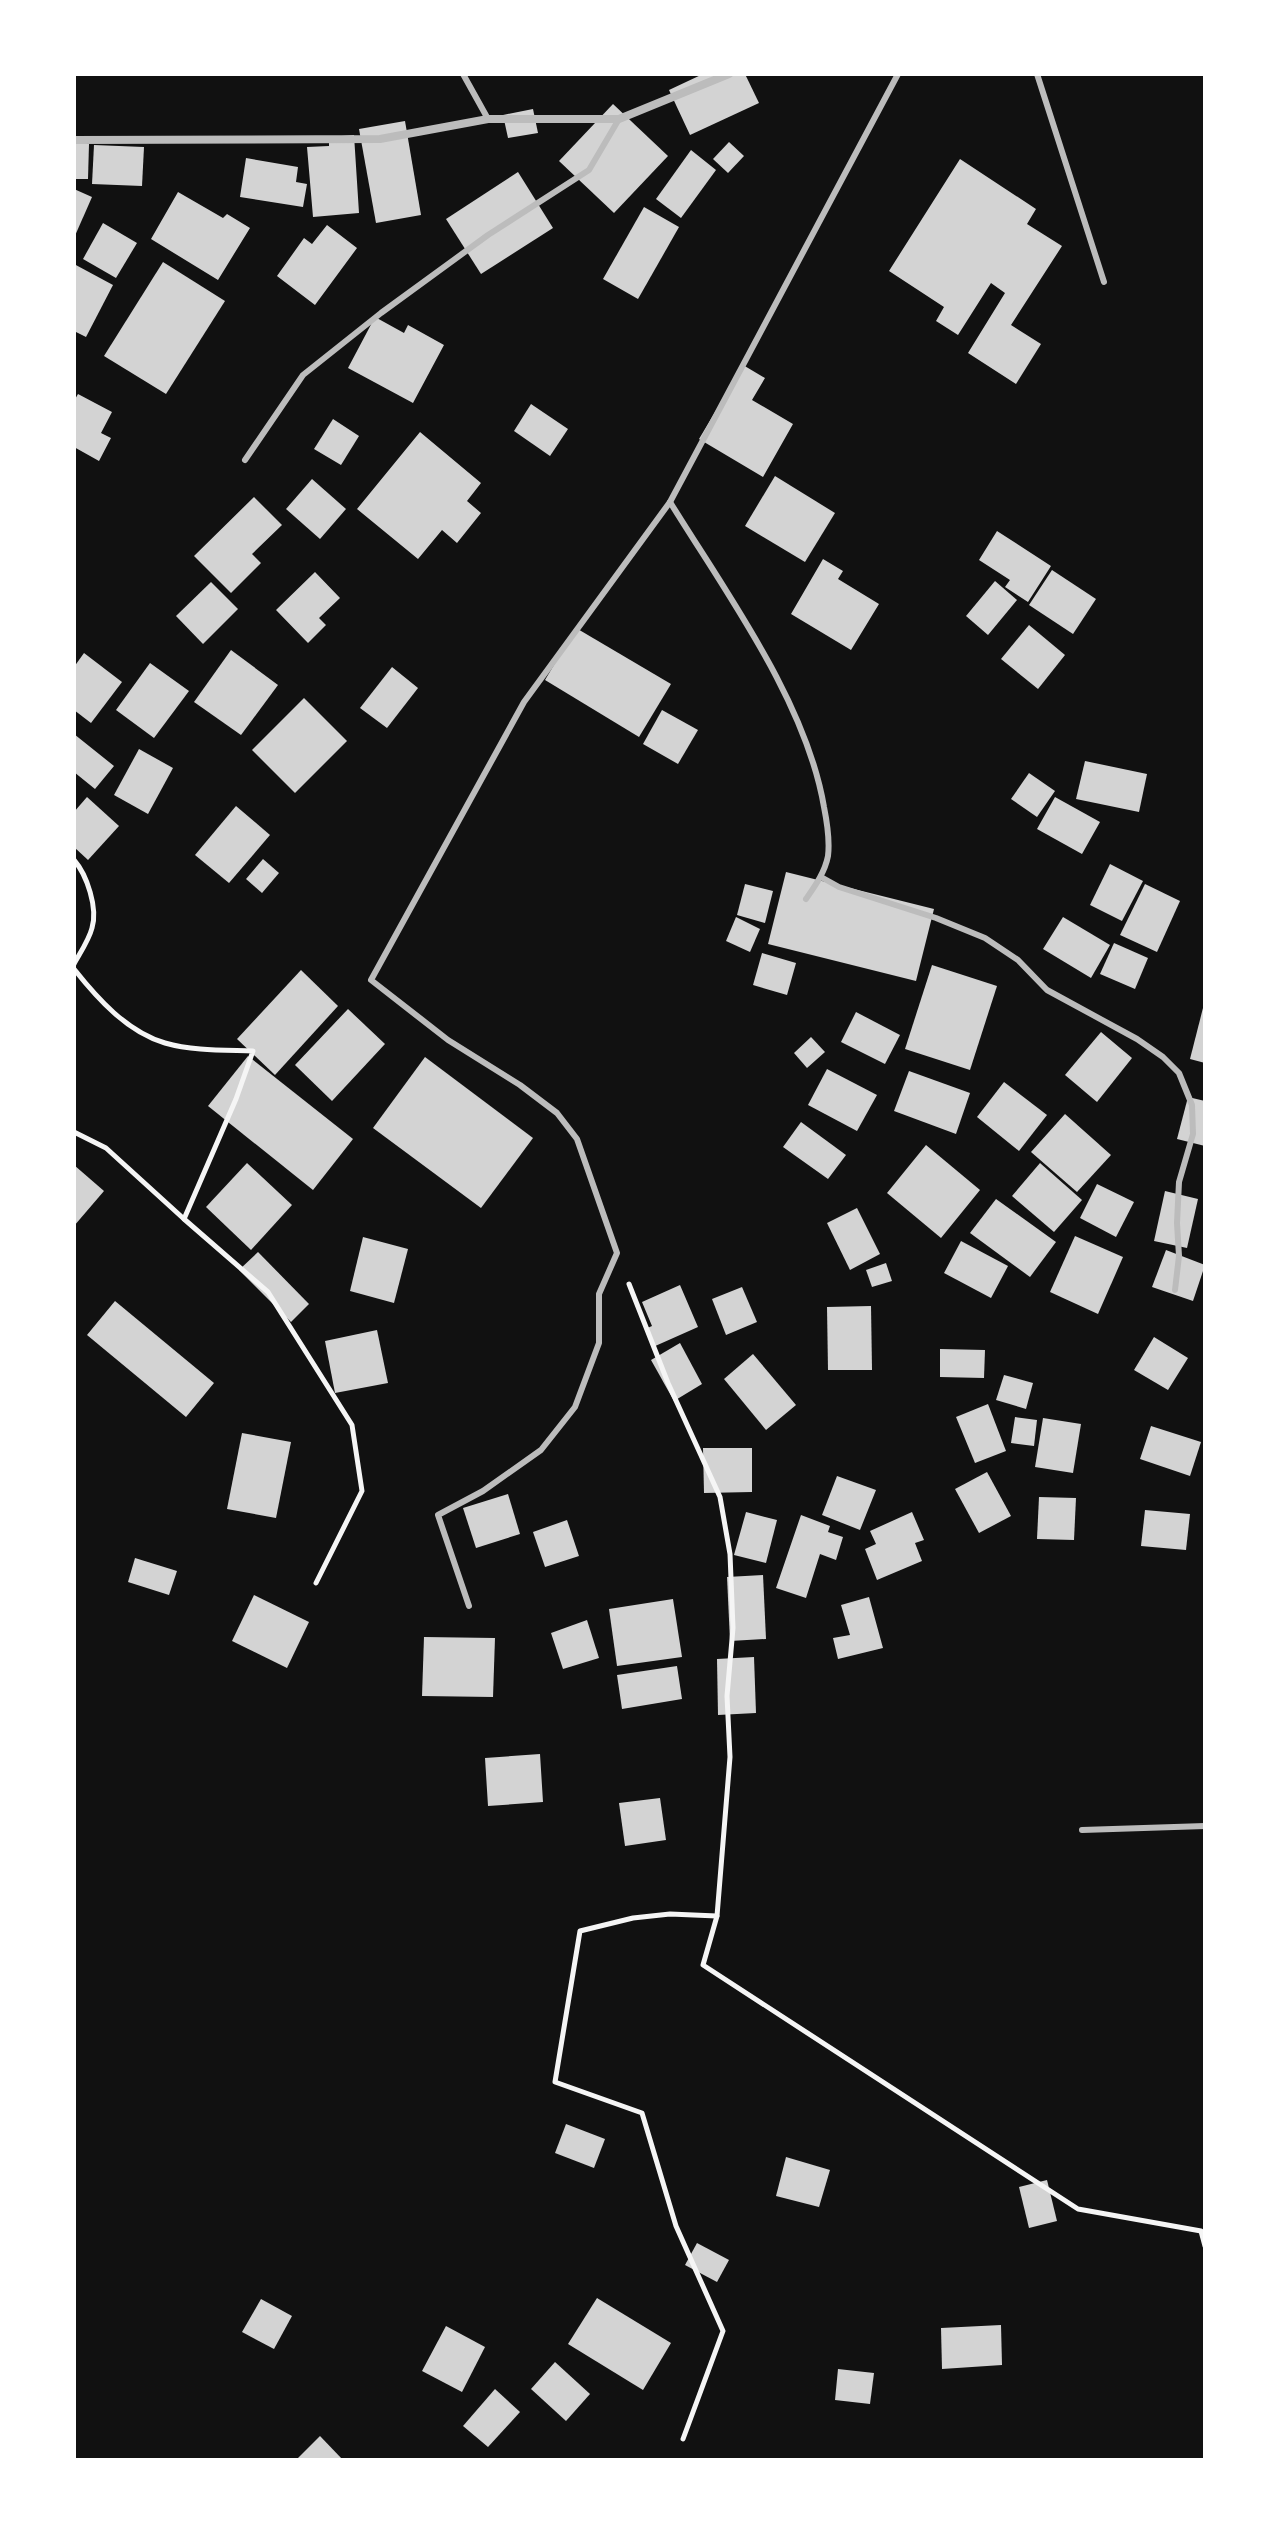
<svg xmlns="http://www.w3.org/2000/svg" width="1279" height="2534" viewBox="0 0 1279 2534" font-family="'Sofia Sans Condensed',sans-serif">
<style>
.building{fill:#d3d3d3}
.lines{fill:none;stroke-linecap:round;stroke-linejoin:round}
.path{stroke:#f5f5f5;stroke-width:5}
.service{stroke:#bcbcbc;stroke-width:6}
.minor{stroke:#bcbcbc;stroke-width:8}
</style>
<rect width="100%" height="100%" fill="#111"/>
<!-- building -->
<g class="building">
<polygon points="703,74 745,74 759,103 690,135 669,90"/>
<polygon points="613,104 668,156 614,213 559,161"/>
<polygon points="533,109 538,133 508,138 503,115"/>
<polygon points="405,121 421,215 376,223 359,129"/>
<polygon points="354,135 359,213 313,217 307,147 329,146 329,137"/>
<polygon points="729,142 744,156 728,173 713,159"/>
<polygon points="74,144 89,144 88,179 74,179"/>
<polygon points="94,145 144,147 142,186 92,184"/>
<polygon points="691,150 716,170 681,218 656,199"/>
<polygon points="246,158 298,167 296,182 307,184 303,207 240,197"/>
<polygon points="960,159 1036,209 1027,224 1062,246 1011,325 1041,344 1016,384 968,353 1005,293 991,283 958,335 936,321 944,307 889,271"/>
<polygon points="518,172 553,228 481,274 446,219"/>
<polygon points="74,189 92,197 74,238"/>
<polygon points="178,192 223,218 227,214 250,228 218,280 151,239"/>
<polygon points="644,207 679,227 638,299 603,279"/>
<polygon points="103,223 137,243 116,278 83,259"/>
<polygon points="327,225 357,248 315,305 277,276 304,238 312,244"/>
<polygon points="163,262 225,301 166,394 104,356"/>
<polygon points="74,264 113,285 86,337 74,331"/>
<polygon points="375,317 404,333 408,325 444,345 413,403 348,368"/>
<polygon points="743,365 765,378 752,400 793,424 763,477 699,439"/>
<polygon points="78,394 112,412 101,433 111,438 99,461 74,447 74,401"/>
<polygon points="531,404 568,429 550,456 514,431"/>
<polygon points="333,419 359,436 341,465 314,449"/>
<polygon points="420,432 481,483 467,501 481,513 457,543 442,530 418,559 357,509"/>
<polygon points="775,476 835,513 805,562 745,526"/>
<polygon points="312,479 346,509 320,539 286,509"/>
<polygon points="254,497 282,525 252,554 261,563 231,593 194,556"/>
<polygon points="997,531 1051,566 1028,602 1005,587 1010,580 979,560"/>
<polygon points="823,559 843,571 838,579 879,604 851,650 791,614"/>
<polygon points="1052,570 1096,599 1073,634 1029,605"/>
<polygon points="315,572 340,598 319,618 326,625 308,643 276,610"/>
<polygon points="995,581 1017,600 988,635 966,616"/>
<polygon points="211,582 238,609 203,644 176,616"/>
<polygon points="1029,625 1065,655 1038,689 1001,659"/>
<polygon points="576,628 671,684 639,737 545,680"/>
<polygon points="231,650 278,685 241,735 194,702"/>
<polygon points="84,653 122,682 91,723 74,710 74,667"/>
<polygon points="150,663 189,691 154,738 116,710"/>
<polygon points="392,667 418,688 387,728 360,708"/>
<polygon points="304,698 347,741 295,793 252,750"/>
<polygon points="662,710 698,730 678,764 643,744"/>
<polygon points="74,734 114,766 95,789 74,772"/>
<polygon points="139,749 173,768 148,814 114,795"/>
<polygon points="1085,761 1147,774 1139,812 1076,799"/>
<polygon points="1029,773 1055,791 1037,817 1011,799"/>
<polygon points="87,797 119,826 88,860 74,847 74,812"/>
<polygon points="1055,797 1100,822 1082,854 1037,829"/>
<polygon points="236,806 270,835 229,883 195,855"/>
<polygon points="263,859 279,873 262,893 246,879"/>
<polygon points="1110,864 1143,881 1122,921 1090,905"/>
<polygon points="786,872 934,909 916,981 768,944"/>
<polygon points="745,884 773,891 765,923 737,915"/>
<polygon points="1145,884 1180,901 1157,952 1120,935"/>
<polygon points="736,917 760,929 750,952 726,941"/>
<polygon points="1063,917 1110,945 1091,978 1043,949"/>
<polygon points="1114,943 1148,958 1135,989 1100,974"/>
<polygon points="762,953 796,963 787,995 753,985"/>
<polygon points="932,965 997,986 970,1070 905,1049"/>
<polygon points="301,970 338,1006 275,1075 237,1039"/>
<polygon points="1204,1004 1205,1004 1205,1063 1190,1059"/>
<polygon points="348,1009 385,1044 332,1101 295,1065"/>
<polygon points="856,1012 900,1035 885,1064 841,1042"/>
<polygon points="1101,1032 1132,1058 1097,1102 1065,1075"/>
<polygon points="811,1037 825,1052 807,1068 794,1053"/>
<polygon points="248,1056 353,1139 313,1190 208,1106"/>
<polygon points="425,1057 533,1138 481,1208 373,1128"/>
<polygon points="827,1069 877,1095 857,1131 808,1105"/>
<polygon points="909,1071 970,1093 956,1134 894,1111"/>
<polygon points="1004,1082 1047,1115 1019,1151 977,1117"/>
<polygon points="1188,1097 1205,1101 1205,1146 1177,1139"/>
<polygon points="1065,1114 1111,1155 1077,1192 1031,1152"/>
<polygon points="801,1122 846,1155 828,1179 783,1147"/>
<polygon points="926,1145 980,1190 941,1238 887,1193"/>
<polygon points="247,1163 292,1205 251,1250 206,1207"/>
<polygon points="1040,1163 1082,1200 1054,1232 1012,1196"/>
<polygon points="74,1165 104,1191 74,1226"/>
<polygon points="1097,1184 1134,1202 1116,1237 1080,1218"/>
<polygon points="1165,1191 1198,1199 1187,1248 1154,1241"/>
<polygon points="996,1199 1056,1242 1030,1277 970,1233"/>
<polygon points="857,1208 880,1254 850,1270 827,1223"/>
<polygon points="1075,1236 1123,1257 1098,1314 1050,1292"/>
<polygon points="363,1237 408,1249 394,1303 350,1291"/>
<polygon points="961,1241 1008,1266 991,1298 944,1273"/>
<polygon points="1166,1250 1205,1265 1193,1301 1152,1287"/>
<polygon points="258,1252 309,1304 291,1322 239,1270"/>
<polygon points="886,1263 892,1281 872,1287 866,1270"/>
<polygon points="680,1285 698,1327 653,1347 645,1329 652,1326 642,1302"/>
<polygon points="742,1287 757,1322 726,1335 712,1299"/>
<polygon points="115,1301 214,1383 186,1417 87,1335"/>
<polygon points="871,1306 872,1370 828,1370 827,1307"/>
<polygon points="377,1330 388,1383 335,1393 325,1341"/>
<polygon points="1154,1337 1188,1358 1168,1390 1134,1370"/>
<polygon points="680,1343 702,1384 674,1401 651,1360"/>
<polygon points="940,1349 985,1350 984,1378 940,1377"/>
<polygon points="753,1354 796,1405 766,1430 724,1379"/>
<polygon points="1004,1375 1033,1383 1026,1409 996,1400"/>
<polygon points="988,1404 1006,1451 975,1463 956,1417"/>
<polygon points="1015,1417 1037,1420 1034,1446 1011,1443"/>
<polygon points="1043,1418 1081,1424 1073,1473 1035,1467"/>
<polygon points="1151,1426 1201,1442 1190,1476 1140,1459"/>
<polygon points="242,1433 291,1442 276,1518 227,1509"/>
<polygon points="703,1448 752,1448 752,1492 704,1493"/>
<polygon points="987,1472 1011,1516 979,1533 955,1489"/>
<polygon points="837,1476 876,1490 860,1530 822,1515"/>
<polygon points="508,1494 520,1534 476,1548 463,1508"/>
<polygon points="1039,1497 1076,1498 1074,1540 1037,1539"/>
<polygon points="1145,1510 1190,1514 1186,1550 1141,1546"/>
<polygon points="746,1512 777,1520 766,1563 734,1555"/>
<polygon points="912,1512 924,1540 915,1543 922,1561 877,1580 865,1549 876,1544 870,1531"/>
<polygon points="801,1515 830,1526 828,1532 843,1537 836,1560 820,1554 806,1598 776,1588"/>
<polygon points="567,1520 579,1556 545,1567 533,1532"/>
<polygon points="135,1558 177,1571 169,1595 128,1582"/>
<polygon points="763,1575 766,1639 730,1641 727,1577"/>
<polygon points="254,1595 309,1622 287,1668 232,1641"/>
<polygon points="869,1597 883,1648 838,1659 833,1638 850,1635 841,1605"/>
<polygon points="673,1599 682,1657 617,1666 609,1609"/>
<polygon points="587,1620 599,1658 563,1669 551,1633"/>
<polygon points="424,1637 495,1638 493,1697 422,1696"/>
<polygon points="754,1657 756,1713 718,1715 717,1659"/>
<polygon points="677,1666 682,1699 622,1709 617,1675"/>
<polygon points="540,1754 543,1802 488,1806 485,1758"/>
<polygon points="660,1798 666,1840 625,1846 619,1803"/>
<polygon points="566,2124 605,2139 594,2168 555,2153"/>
<polygon points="786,2157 830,2170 819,2207 776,2196"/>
<polygon points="1047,2180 1057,2221 1029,2228 1019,2187"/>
<polygon points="697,2243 729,2260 717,2282 685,2265"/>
<polygon points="597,2298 671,2343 643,2390 568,2344"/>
<polygon points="261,2299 292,2316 274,2349 242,2332"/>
<polygon points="1001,2325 1002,2365 942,2369 941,2328"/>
<polygon points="446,2326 485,2347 462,2392 422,2371"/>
<polygon points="555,2362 590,2394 566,2421 531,2389"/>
<polygon points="838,2369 874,2373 870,2404 835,2400"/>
<polygon points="495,2389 520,2412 488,2447 463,2426"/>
<polygon points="320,2436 343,2460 296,2460"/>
</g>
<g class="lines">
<!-- path -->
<g class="path">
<path d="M74 860C87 875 98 908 92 928 89 940 80 953 74 964"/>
<path d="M74 969C97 998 127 1032 165 1043 193 1051 224 1050 253 1051L236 1099 184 1219 268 1292 352 1425 362 1491 316 1583"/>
<polyline points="74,1132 106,1148 184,1219"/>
<polyline points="629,1284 668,1383 720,1497 730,1554 733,1628 727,1696 730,1757 717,1916 703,1965 1078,2209 1201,2231 1205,2246"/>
<polyline points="683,2439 723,2331 676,2226 642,2113 555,2082 580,1931 633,1918 670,1914 717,1916"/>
</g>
<!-- service -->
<g class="service">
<polyline points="463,74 488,119"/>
<polyline points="1037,74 1104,282"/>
<polyline points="245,460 303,375 381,313 488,235 589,170 619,119"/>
<path d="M670 502C726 593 806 701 824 807 827 822 830 840 828 856 825 872 815 886 806 899"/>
<polyline points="821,877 839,887 936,918 985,938 1018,960 1047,990 1137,1039 1163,1057 1179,1073 1192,1105 1193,1134 1179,1182 1177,1223 1179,1256 1175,1290"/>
<polyline points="469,1606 438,1515 483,1491 541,1450 575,1407 599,1343 599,1294 617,1253 577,1139 557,1113 520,1085 448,1040 371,980 524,702 670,502 898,74"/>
<polyline points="1082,1830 1205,1826"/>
</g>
<!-- minor -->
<polyline class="minor" points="74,140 380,139 488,119 619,119 729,74"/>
</g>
<!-- border -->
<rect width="1279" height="2534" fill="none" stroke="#ffffff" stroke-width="152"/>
</svg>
